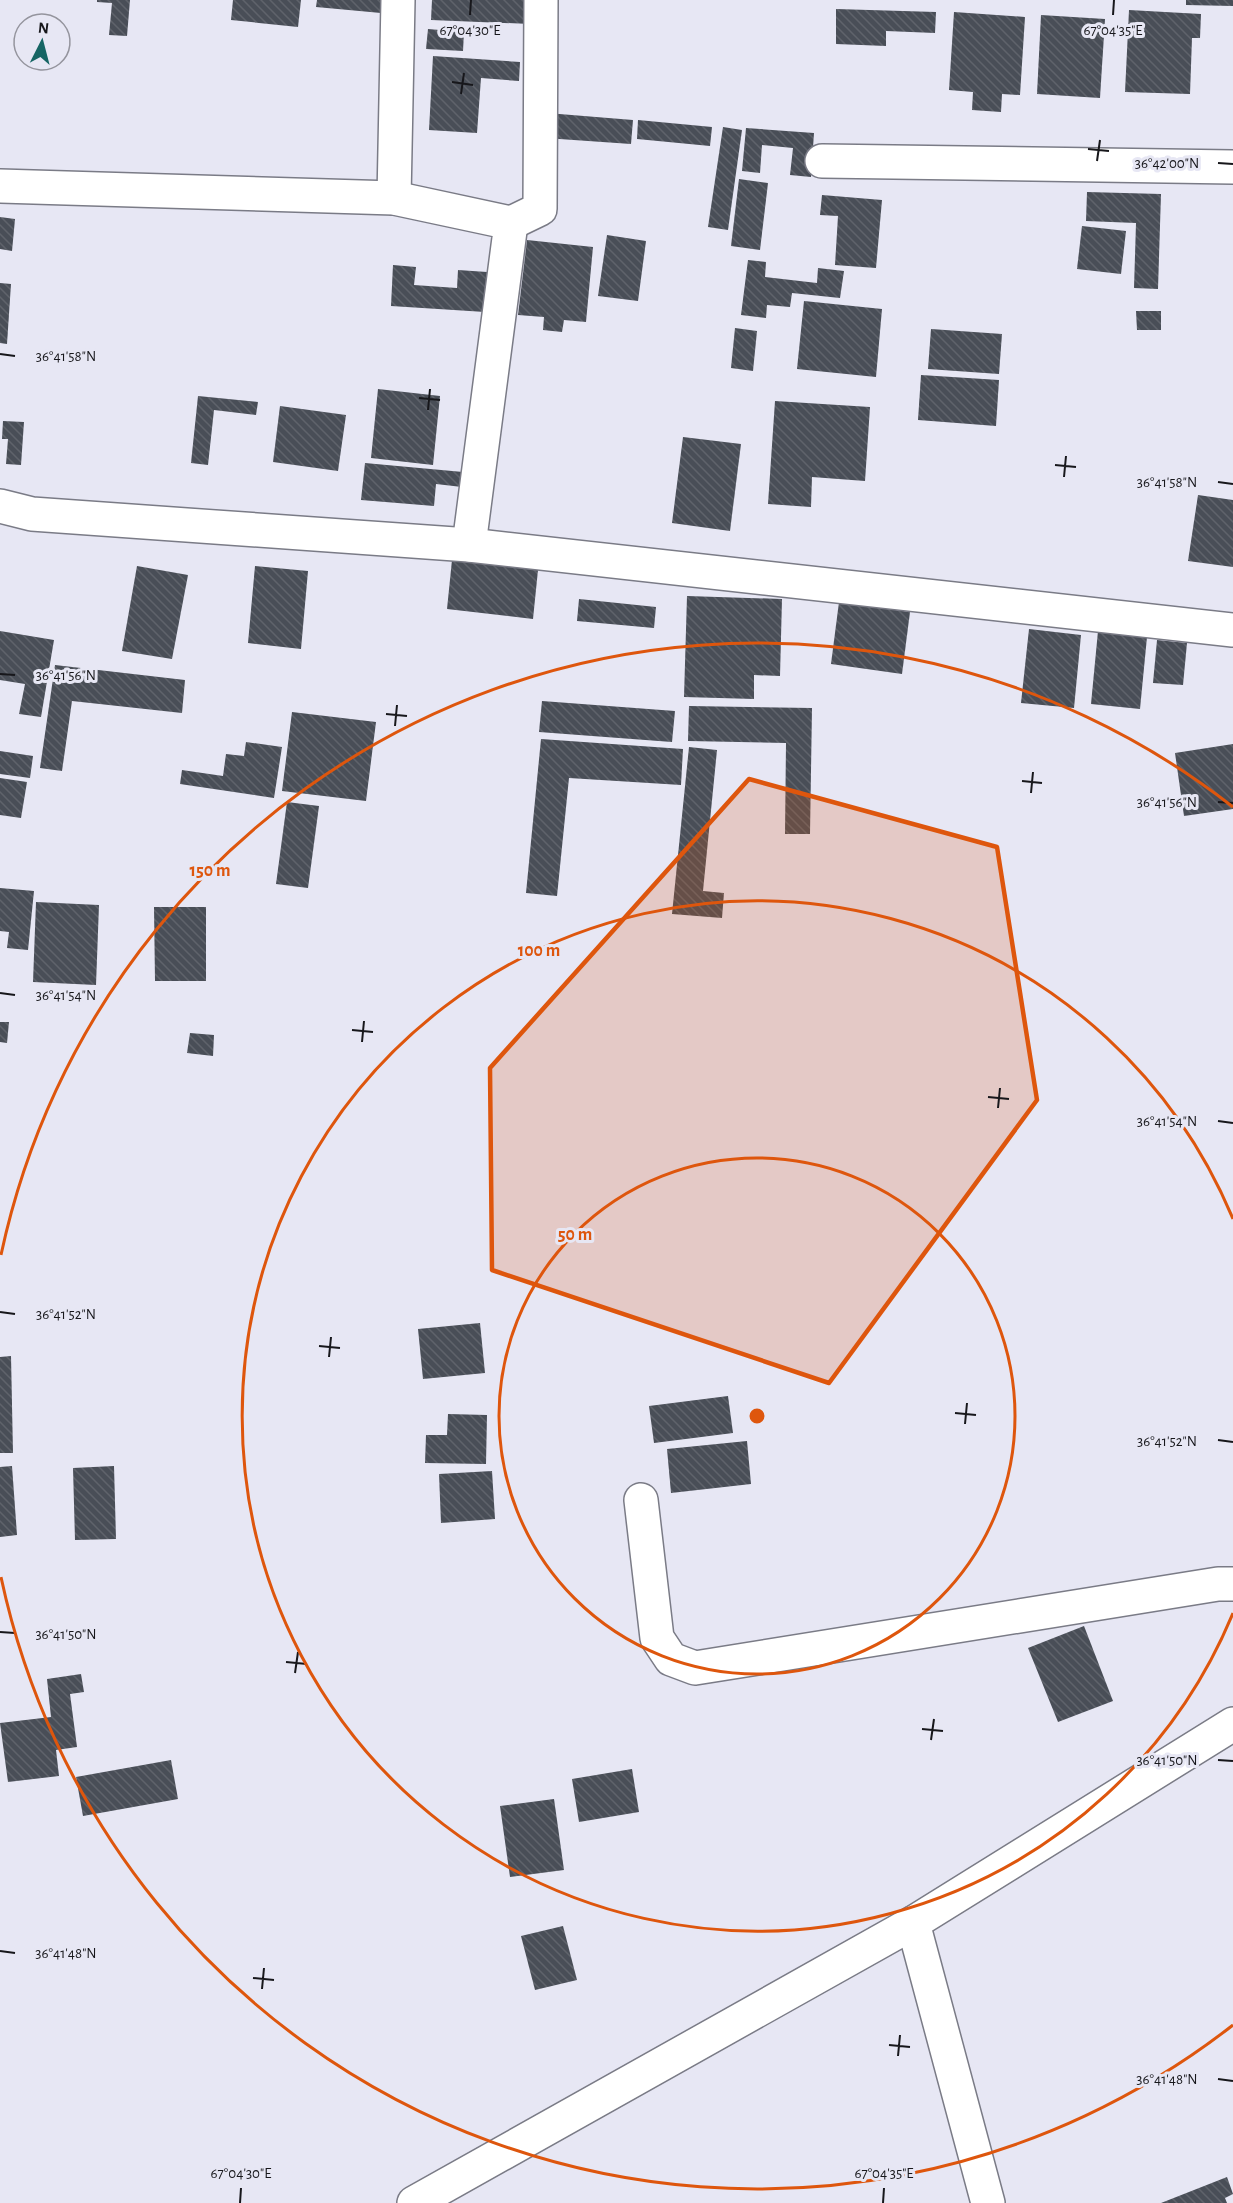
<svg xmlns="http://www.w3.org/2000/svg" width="1233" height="2203" viewBox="0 0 1233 2203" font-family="'Alegreya Sans',sans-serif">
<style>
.building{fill:url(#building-back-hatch)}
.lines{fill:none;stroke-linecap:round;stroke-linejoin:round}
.minor-casing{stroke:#7a7b86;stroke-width:36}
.minor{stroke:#fff;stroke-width:33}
.marked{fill:#de560d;fill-opacity:0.2;stroke:#de560d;stroke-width:4.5;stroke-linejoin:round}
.ticks{fill:none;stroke:#17171b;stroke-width:2}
.ring{fill:none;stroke:#de560d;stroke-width:3}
.ticks-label{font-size:15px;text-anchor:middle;fill:#17171b;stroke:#e7e7f4;stroke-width:6;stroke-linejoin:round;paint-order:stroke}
.centre{fill:#de560d;stroke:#e7e7f4;stroke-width:3}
.ring-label{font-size:18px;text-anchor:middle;font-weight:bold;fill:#de560d;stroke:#e7e7f4;stroke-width:6;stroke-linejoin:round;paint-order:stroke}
</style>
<defs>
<pattern id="building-back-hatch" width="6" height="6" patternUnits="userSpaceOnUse" patternTransform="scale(1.5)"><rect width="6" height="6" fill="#494e57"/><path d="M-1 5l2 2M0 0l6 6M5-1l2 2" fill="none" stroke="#5f636b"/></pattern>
</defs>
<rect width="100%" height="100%" fill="#e7e7f4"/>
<!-- building -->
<g class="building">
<polygon points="97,0 130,0 127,36 109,35 112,3 97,2"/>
<polygon points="233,0 301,0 298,27 231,20"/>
<polygon points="317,0 382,0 381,13 316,7"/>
<polygon points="432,0 531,0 530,24 431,20"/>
<polygon points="1186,0 1233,0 1233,6 1186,5"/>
<polygon points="836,9 936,12 935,33 886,31 886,46 836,44"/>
<polygon points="1129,10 1201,14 1200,38 1192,38 1190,94 1125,92"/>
<polygon points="954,12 1025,17 1020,95 1002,94 1001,112 972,110 973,92 949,90"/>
<polygon points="1041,15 1105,19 1100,98 1037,94"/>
<polygon points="428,29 464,32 463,51 426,49"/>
<polygon points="433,56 520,62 519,81 481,78 477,133 429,130"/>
<polygon points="547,113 633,120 631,144 545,138"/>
<polygon points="638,120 712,127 710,146 637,139"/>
<polygon points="723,127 742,130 728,230 708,227"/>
<polygon points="746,128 814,133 811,177 790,175 793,148 762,145 760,173 742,171"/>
<polygon points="739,179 768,183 760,250 731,246"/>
<polygon points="1087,192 1161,194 1158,289 1134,288 1136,223 1086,221"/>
<polygon points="822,195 882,200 876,268 835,265 838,216 820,215"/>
<polygon points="0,217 15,219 12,251 0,249"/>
<polygon points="1082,226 1126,231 1121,274 1077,269"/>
<polygon points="607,235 646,241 638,301 598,296"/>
<polygon points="527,240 593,247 586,322 564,320 562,332 543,330 544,317 518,315"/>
<polygon points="748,260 766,262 765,277 817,283 818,268 844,271 840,298 792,293 790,307 767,305 766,318 741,315"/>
<polygon points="393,265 416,267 414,285 457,288 458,270 487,272 485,312 391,306"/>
<polygon points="0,283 11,284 7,344 0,343"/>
<polygon points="804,301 882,309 876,377 797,369"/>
<polygon points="1136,311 1161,311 1161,330 1137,330"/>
<polygon points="735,328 757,331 753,371 731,368"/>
<polygon points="931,329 1002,334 999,374 928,369"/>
<polygon points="921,375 999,380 996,426 918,420"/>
<polygon points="378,389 440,396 433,465 371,458"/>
<polygon points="198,396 258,402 256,415 214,410 208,465 191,463"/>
<polygon points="775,401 870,407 865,481 812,477 811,507 768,504"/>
<polygon points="280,406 346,415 338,471 273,462"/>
<polygon points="3,421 24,422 21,465 6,464 8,439 2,439"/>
<polygon points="683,437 741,444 730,531 672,523"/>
<polygon points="365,463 463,472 462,487 436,484 434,506 361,500"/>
<polygon points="1198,495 1233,500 1233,567 1188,561"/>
<polygon points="452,560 538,570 533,619 447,609"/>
<polygon points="137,566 188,575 172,659 122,651"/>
<polygon points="255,566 308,571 301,649 248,643"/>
<polygon points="687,596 782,599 780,676 754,675 754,699 684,697"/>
<polygon points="579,599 656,607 654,628 577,621"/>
<polygon points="839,602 910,612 902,674 831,664"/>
<polygon points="1029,629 1081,635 1074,708 1021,703"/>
<polygon points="0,631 54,640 41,717 19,714 25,684 0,680"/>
<polygon points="1098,631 1147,637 1140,709 1091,704"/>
<polygon points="1157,640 1187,643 1183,685 1153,683"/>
<polygon points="55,665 185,680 182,713 72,701 62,771 40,768"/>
<polygon points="542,701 675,711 672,742 539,732"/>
<polygon points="689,706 812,708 810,834 785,834 786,743 688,741"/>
<polygon points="292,712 376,722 366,801 282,791"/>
<polygon points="541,739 683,749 681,785 569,778 557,896 526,893"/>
<polygon points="246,742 282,747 274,798 180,784 182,770 223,776 226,754 244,756"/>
<polygon points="1233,744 1233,809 1184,816 1175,753"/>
<polygon points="689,747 717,750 703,891 724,893 722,918 672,914"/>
<polygon points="0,751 33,756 30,778 0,774"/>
<polygon points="0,778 27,782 21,818 0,815"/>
<polygon points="287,802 319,806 308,888 276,884"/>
<polygon points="0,888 34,891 28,950 7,948 9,932 0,931"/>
<polygon points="36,902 99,905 96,985 33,982"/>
<polygon points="154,907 206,907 206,981 155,981"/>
<polygon points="0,1022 9,1022 7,1043 0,1042"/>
<polygon points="190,1033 214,1035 213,1056 187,1053"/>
<polygon points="480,1323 485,1373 423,1379 418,1329"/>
<polygon points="11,1356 13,1453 0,1453 0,1357"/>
<polygon points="728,1396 733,1433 654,1443 649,1406"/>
<polygon points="448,1414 487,1415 486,1464 425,1463 426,1435 447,1435"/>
<polygon points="747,1441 751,1484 671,1493 667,1449"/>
<polygon points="12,1466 17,1535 0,1537 0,1467"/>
<polygon points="114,1466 116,1539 75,1540 73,1468"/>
<polygon points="492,1471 495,1519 441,1523 439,1474"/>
<polygon points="1084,1626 1113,1701 1058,1722 1028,1648"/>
<polygon points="81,1674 84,1692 70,1694 77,1747 56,1750 59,1776 8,1782 0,1723 51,1717 47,1679"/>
<polygon points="171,1760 178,1799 83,1816 76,1777"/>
<polygon points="632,1769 639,1812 579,1822 572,1779"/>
<polygon points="554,1799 564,1870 510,1877 500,1806"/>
<polygon points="563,1926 577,1980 535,1990 521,1936"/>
<polygon points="1227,2177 1233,2194 1225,2198 1227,2203 1161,2203"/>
</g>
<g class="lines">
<defs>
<g id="minor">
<polyline points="822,161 1233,167"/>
<polyline points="0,186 394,198 511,223 469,545"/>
<polyline points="394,198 398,0"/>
<polyline points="511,223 540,209 541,0"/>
<polyline points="0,506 32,514 469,545 1233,630"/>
<polyline points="641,1500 657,1638 671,1659 695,1668 1218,1584 1233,1584"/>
<polyline points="913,1923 988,2203"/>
<polyline points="414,2203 913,1923 1233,1724"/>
</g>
</defs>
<!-- minor casing -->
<use href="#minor" class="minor-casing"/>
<!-- minor -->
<use href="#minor" class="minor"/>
</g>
<!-- marked area -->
<path class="marked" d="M749 779 997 847 1037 1100 829 1383 492 1270 490 1068Z"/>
<!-- ticks -->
<path class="ticks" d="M470 15 471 0M1113 15 1114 0M452 82 473 85M461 94 464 73M1088 149 1109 151M1097 161 1100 140M1218 163 1233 164M0 354 15 356M419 398 440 400M428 410 430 389M1055 465 1076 467M1064 477 1066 456M1218 482 1233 484M0 674 15 675M386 714 407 716M395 726 397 705M1022 781 1042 783M1031 793 1033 772M1218 802 1233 803M0 993 15 995M352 1030 373 1032M362 1042 364 1021M988 1097 1009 1099M998 1108 1000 1088M1218 1121 1233 1123M0 1312 15 1314M319 1346 340 1348M329 1357 331 1337M955 1413 976 1415M965 1424 967 1403M1218 1440 1233 1442M0 1632 15 1633M286 1662 307 1664M295 1673 298 1652M922 1729 943 1731M931 1740 934 1719M1218 1760 1233 1761M0 1951 15 1953M253 1978 274 1980M262 1989 264 1968M889 2045 910 2047M898 2056 900 2035M1218 2079 1233 2081M240 2203 241 2188M883 2203 884 2188"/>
<!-- distance rings -->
<g class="ring">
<circle cx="757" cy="1416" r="258"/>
<path d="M1233 1613A515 515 0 1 1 1233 1219"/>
<path d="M1233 2025A773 773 0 0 1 1 1577M1 1255A773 773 0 0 1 1233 807"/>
</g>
<g class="ticks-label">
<text x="470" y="35">67°04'30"E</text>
<text x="1113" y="35">67°04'35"E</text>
<text x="1167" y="168">36°42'00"N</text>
<text x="66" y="361">36°41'58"N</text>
<text x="1167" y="487">36°41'58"N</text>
<text x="66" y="680">36°41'56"N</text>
<text x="1167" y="807">36°41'56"N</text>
<text x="66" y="1000">36°41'54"N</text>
<text x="1167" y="1126">36°41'54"N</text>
<text x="66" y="1319">36°41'52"N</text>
<text x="1167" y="1446">36°41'52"N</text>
<text x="66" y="1639">36°41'50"N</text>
<text x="1167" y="1765">36°41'50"N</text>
<text x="66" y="1958">36°41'48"N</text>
<text x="1167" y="2084">36°41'48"N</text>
<text x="241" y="2178">67°04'30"E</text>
<text x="884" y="2178">67°04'35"E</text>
</g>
<circle cx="757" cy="1416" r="9" class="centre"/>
<g class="ring-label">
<text x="210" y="876">150 m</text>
<text x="539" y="956">100 m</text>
<text x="575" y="1240">50 m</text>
</g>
<!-- north arrow -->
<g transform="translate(42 42) rotate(6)"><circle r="28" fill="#e7e7f4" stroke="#94949d" stroke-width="1.5"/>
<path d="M0-4.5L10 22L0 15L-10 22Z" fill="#166564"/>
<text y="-9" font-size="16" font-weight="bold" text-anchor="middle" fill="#17171b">N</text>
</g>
</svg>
